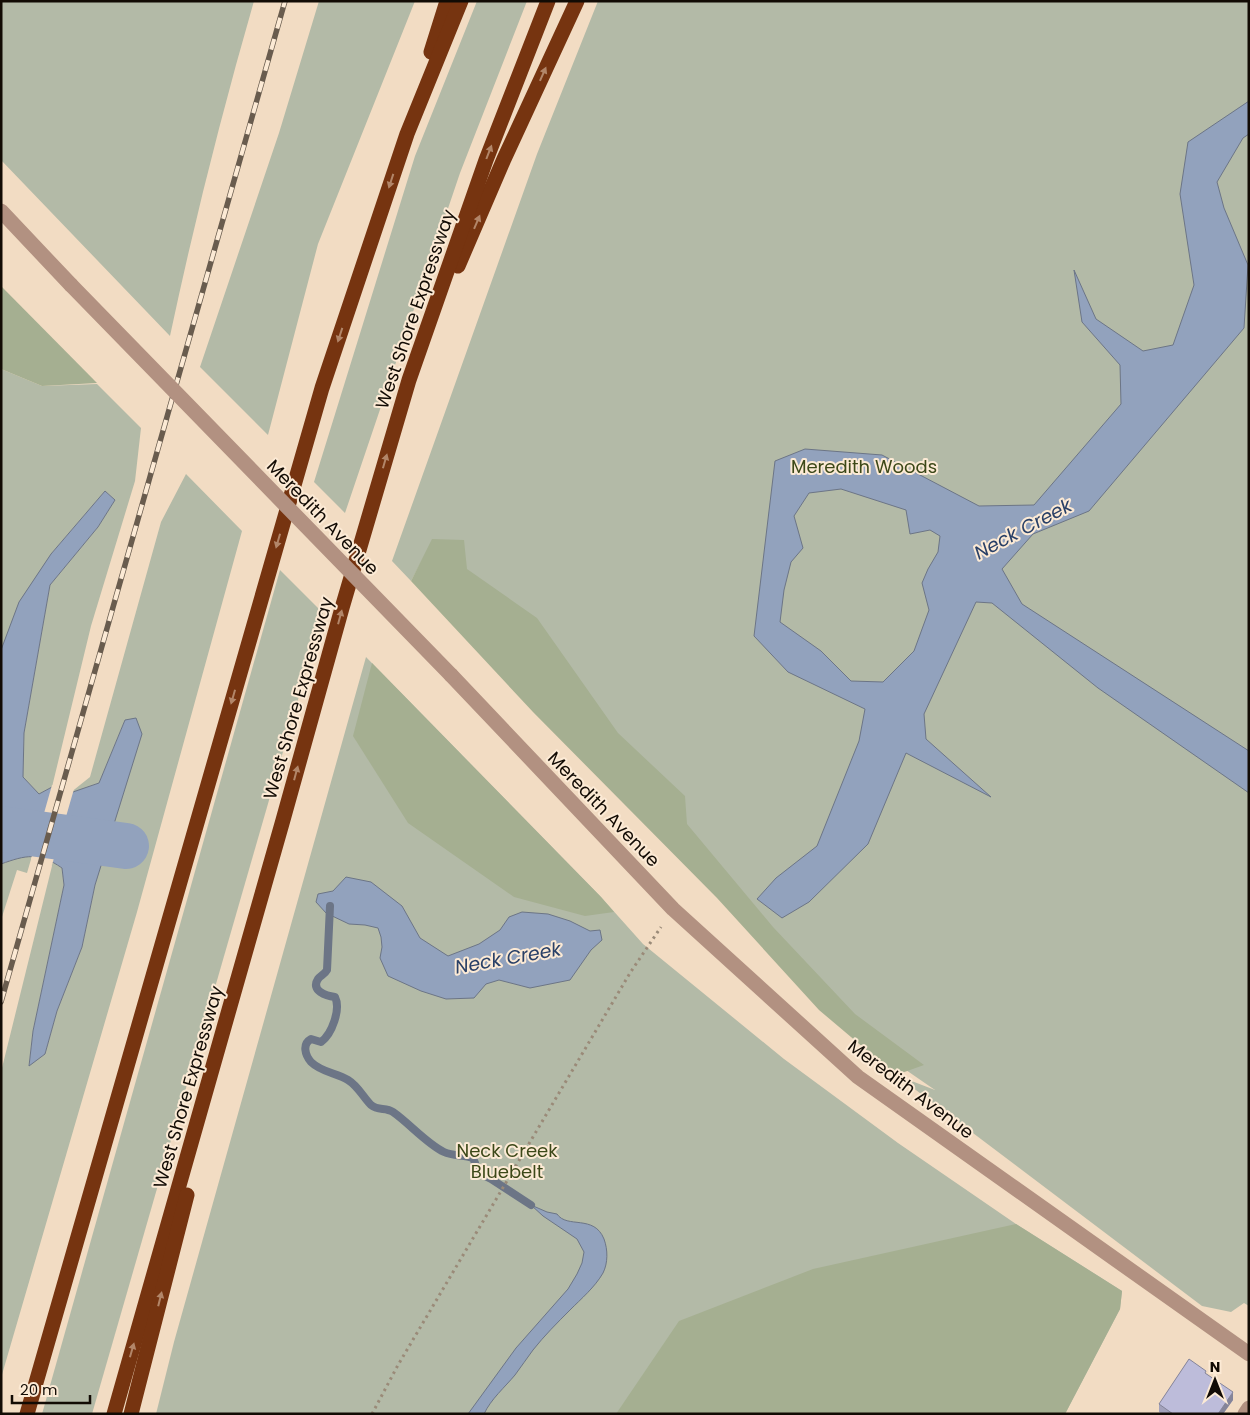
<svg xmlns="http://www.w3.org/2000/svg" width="1250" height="1415" viewBox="0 0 1250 1415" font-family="Poppins,sans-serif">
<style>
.green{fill:#b3baa7}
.forest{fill:#a5af91}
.water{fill:#92a2bd;stroke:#6c7586;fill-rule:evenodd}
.pier{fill:#f2dcc3}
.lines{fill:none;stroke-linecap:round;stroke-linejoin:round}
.stream{stroke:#6c7586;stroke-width:8}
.river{stroke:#92a2bd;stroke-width:46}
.path{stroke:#9a8a78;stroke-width:3;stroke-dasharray:2.5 4;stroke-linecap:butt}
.street{stroke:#b29181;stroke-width:15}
.highway{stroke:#763410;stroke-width:15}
.rail-casing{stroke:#695c4e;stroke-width:5.5}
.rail{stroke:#fcead5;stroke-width:4;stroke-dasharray:11;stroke-linecap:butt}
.street-bridge{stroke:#b29181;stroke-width:15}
.wall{fill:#a3a2bb}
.shaded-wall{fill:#848499}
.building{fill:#bdbcda;stroke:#848499}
.oneway{fill:#b28669}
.labels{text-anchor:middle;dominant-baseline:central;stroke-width:4;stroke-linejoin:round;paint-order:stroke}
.street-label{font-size:18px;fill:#120b04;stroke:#fcead5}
.park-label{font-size:18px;fill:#3c4818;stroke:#fcead5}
.water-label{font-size:19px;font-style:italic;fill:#294067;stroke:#fcead5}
</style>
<rect width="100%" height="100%" fill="#f2dcc3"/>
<!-- green -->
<g class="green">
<path d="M1 1H254C222 112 194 223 170 336L1 160Z"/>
<polygon points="319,1 415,1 318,244 268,435 200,367 279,133"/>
<polygon points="477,1 527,1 460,173 345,513 314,482 415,156"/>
<polygon points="598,1 1249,1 1249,1306 1244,1303 1231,1312 1202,1306 896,1075 935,1090 861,1039 426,553 411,581 392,561 537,154"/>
<polygon points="1,369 42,386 97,384 141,428 135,481 91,626 52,787 39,794 23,777 24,733 50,585 98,527 115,500 105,491 51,554 1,698"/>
<polygon points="186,474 242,531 137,912 1,1378 1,1072 52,866 51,861 62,868 64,885 33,1031 29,1065 45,1054 57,1011 82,947 95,885 125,720 99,783 70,793 90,777 161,522"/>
<polygon points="280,570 323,613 92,1414 42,1414"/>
<polygon points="366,657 601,897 643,944 784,1059 898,1143 1016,1224 1122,1291 1120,1309 1065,1414 156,1414 174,1342"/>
<polygon points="32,856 27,873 17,870 1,920 1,864 20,857"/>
</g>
<!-- forest -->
<g class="forest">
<polygon points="1,286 97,383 42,386 1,369"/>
<polygon points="432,539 464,540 467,569 537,618 618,733 685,796 687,824 773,927 855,1014 924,1065 896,1075 819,1010 717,898 533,712 411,581"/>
<polygon points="372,663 601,897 614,912 585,916 514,897 408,823 353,736"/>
<polygon points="1016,1224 1122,1291 1120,1309 1065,1414 616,1414 679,1321 813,1269"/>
</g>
<!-- water -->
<g class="water">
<path d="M1249 101V134L1243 138 1217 182 1224 208 1248 265 1244 328 1089 511 1033 534 1002 569 1022 604 1249 751V793L1098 688 992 603 976 602 924 714 926 739 991 797 906 753 868 844 809 902 782 918 757 899 776 878 817 846 859 741 865 709 788 672 754 636 775 461 805 449 882 455 979 506 1034 505 1121 404 1120 365 1082 322 1074 270 1096 319 1143 351 1173 345 1194 285 1180 194 1188 142ZM841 489 906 510 910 534 930 530 940 536 938 552 928 569 922 583 929 610 914 651 883 682 851 681 821 651 780 622 784 590 791 562 803 548 794 516 809 493Z"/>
<path d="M105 491 115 500 98 527 50 585 24 733 23 777 39 794 52 787 70 793 99 783 125 720 136 718 142 734 95 885 82 947 57 1011 45 1054 29 1066 33 1031 64 885 62 868C39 852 26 855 1 864V650L19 602 51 554Z"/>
<polygon points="346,877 371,882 402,906 420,938 448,956 479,944 500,930 509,917 522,912 548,914 570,921 590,931 600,930 602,940 591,950 570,980 530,988 499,980 486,984 474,998 446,999 421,991 388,976 380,958 382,947 381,937 378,928 365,925 349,924 326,913 316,902 318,894 333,891"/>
<path d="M531 1205 547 1212 557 1214C567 1229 594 1214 604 1239 608 1250 608 1263 603 1273 595 1287 581 1299 570 1310 557 1323 544 1336 533 1350 527 1358 521 1367 515 1375 505 1387 491 1399 484 1414H468L516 1348 568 1289 577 1274 582 1263 584 1252 577 1239 543 1216Z"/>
</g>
<!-- pier -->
<polygon class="pier" points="52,785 70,790 74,789 52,865 31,859"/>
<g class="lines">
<!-- stream -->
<path class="stream" d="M330 906 327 970C325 974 320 976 318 979 310 991 327 996 335 997 341 1009 332 1034 321 1042L311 1039C302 1044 305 1055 311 1062 321 1072 336 1073 348 1080 358 1086 363 1097 371 1105 378 1111 386 1107 393 1112 409 1123 427 1144 444 1152 453 1156 463 1155 473 1158L479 1173 491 1179 531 1205"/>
<!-- river -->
<polyline class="river" points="1,829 126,846"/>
<!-- path -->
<polyline class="path" points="372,1414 398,1365 630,973 661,927"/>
<!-- street -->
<g class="street">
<polyline points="1,211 71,285"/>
<polyline points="451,675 673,909 858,1077 1249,1354"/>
<polyline points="1245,1414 1249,1408"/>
</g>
<!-- highway -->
<g class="highway">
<polyline points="431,52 447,1"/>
<polyline points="458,266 504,159 577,1"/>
<polyline points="27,1414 322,388 407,134 461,1"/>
<polyline points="114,1414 283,820 342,608 409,380 486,160 548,1"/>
<polyline points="131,1414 187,1195"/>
</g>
<defs>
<polyline id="rail" points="1,1002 285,1"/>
</defs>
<!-- rail casing -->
<use href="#rail" class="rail-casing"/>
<!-- rail -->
<use href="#rail" class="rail"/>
<!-- street-bridge -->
<polyline class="street-bridge" points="71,285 451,675"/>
</g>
<!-- wall -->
<polygon class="wall" points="1206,1374 1233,1400 1223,1414 1162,1414 1159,1412 1159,1404"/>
<!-- shaded-wall -->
<polygon class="shaded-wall" points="1233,1392 1233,1400 1223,1414 1218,1414"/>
<!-- building -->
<polygon class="building" points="1189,1359 1206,1371 1205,1373 1233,1392 1218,1414 1173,1414 1159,1404"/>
<!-- one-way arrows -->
<defs><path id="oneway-solid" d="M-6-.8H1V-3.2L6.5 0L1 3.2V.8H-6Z" transform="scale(1.25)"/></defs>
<g class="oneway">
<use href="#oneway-solid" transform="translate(543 74) rotate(-66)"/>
<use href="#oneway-solid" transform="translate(489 152) rotate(-69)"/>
<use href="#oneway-solid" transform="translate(391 181) rotate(108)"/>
<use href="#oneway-solid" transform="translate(477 222) rotate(-67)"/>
<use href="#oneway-solid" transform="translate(340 335) rotate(108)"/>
<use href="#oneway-solid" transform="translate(385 461) rotate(-74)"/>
<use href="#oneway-solid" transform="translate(278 541) rotate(106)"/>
<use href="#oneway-solid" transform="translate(340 617) rotate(-75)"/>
<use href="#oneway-solid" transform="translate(233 697) rotate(106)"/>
<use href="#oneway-solid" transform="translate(296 773) rotate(-75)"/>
<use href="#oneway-solid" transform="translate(160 1299) rotate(-76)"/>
<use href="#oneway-solid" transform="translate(132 1350) rotate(-74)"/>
</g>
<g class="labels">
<!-- street labels -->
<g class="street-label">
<text transform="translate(415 309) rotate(-71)">West Shore Expressway</text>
<text transform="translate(323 517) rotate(46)">Meredith Avenue</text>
<text transform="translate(298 698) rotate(-74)">West Shore Expressway</text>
<text transform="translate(604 809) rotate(46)">Meredith Avenue</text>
<text transform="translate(188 1087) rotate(-74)">West Shore Expressway</text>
<text transform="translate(911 1089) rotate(37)">Meredith Avenue</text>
</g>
<!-- park labels -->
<g class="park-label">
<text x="864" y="466">Meredith Woods</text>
<text x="507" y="1150">Neck Creek<tspan x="507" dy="21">Bluebelt</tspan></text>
</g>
<!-- water labels -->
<g class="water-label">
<text transform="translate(1023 529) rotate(-28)">Neck Creek</text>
<text transform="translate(508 958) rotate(-10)">Neck Creek</text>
</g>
</g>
<!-- border -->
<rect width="1250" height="1415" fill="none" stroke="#120b04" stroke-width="5"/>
<!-- north arrow -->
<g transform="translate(1215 1380)" stroke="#fcead5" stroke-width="4" paint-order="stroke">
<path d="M0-4L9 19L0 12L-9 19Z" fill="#120b04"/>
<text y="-8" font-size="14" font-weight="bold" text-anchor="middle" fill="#120b04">N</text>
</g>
<!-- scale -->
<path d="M12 1395v8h78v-8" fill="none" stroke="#120b04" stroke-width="2.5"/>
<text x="20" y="1395" font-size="15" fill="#120b04" stroke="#fcead5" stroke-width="4" paint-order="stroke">20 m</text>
</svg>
